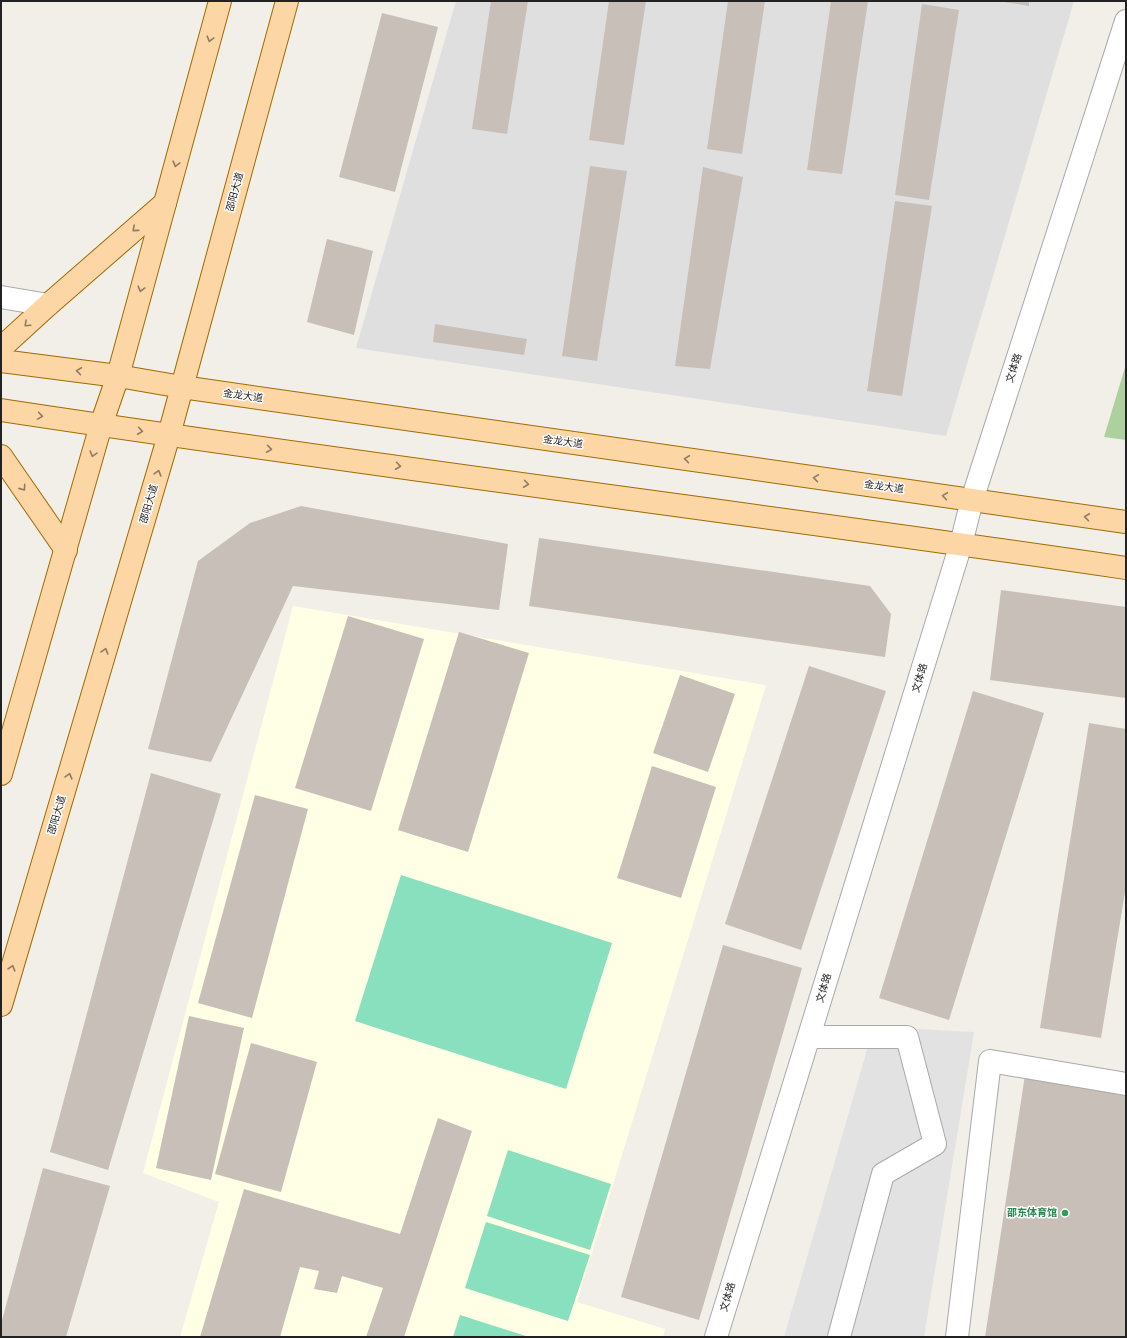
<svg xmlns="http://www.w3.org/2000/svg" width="1127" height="1338" viewBox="0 0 1127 1338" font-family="Rubik,'Noto Sans SC',sans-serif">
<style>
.residential{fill:#e0dfdf}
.education{fill:#ffffe5}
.forest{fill:#add19e}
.pitch{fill:#88e0be}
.parking{fill:#e2e2e2}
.building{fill:#c7bfb8}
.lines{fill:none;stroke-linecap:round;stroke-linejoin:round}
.minor-casing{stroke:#a9a9a9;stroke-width:24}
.major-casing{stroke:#a06b00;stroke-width:24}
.minor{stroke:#fff;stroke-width:22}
.major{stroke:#fcd6a4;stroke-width:22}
.oneway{stroke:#8f7c63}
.leisure-dot{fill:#2e9e5b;stroke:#fff;stroke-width:1.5}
.labels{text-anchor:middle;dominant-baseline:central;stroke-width:3;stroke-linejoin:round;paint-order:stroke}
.street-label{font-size:10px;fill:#222;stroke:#fff}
.leisure-label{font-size:10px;font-weight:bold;fill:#27864d;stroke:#fff;text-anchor:end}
</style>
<rect width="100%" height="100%" fill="#f2efe9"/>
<!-- residential -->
<polygon class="residential" points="456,1 1074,1 946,436 356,348"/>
<!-- education -->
<polygon class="education" points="293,606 766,685 577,1302 665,1329 663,1337 180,1337 219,1202 143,1173"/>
<!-- forest -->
<polygon class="forest" points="1126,364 1126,440 1104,437"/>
<!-- pitch -->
<g class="pitch">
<polygon points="401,875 612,943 566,1089 355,1021"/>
<polygon points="508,1150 611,1184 590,1250 487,1216"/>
<polygon points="486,1222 590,1255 568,1321 465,1288"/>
<polygon points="460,1315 529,1337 453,1337"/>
</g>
<!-- parking -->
<polygon class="parking" points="917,1029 974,1032 924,1337 784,1337 871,1036"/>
<!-- building -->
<g class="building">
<polygon points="491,1 528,1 507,134 472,129"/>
<polygon points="609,1 646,1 624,145 589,140"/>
<polygon points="728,1 765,1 742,154 707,149"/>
<polygon points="831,1 868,1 842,174 807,170"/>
<polygon points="999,1 1029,1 1029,6"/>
<polygon points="922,4 959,10 929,200 895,195"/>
<polygon points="382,13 438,27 395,192 339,177"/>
<polygon points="590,166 627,171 597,361 562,356"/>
<polygon points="703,167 743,177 710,369 675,366"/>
<polygon points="895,201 932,206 902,396 867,391"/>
<polygon points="327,239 373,251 354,335 307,322"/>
<polygon points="435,324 527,339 524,355 433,342"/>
<polygon points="301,506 508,544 499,610 293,586 211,762 148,749 198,561 250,523"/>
<polygon points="539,538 870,586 891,614 885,657 529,606"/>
<polygon points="1001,590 1126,607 1126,698 990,680"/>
<polygon points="348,616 424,639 371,811 295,788"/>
<polygon points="459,632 529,653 468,852 398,830"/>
<polygon points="809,666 886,691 801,950 725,924"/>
<polygon points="680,675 735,694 708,772 653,753"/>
<polygon points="973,691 1044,713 949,1020 879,998"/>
<polygon points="1089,723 1126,729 1126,886 1101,1038 1040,1028"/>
<polygon points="652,766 716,787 681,898 617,878"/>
<polygon points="151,773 221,794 108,1170 50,1152"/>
<polygon points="255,795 308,809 252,1018 198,1003"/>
<polygon points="723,945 802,968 699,1320 621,1297"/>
<polygon points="189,1016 244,1028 211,1180 156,1168"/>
<polygon points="251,1043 317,1062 281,1192 215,1174"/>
<polygon points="1025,1075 1126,1088 1126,1337 985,1337"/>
<polygon points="438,1118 472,1131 404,1337 366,1337 383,1288 342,1276 337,1293 314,1289 319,1271 300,1267 280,1337 200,1337 244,1189 400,1234"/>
<polygon points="43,1168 110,1186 66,1337 1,1337 1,1324"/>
</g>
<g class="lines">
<defs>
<g id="minor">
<polyline points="1,297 48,305"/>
<polyline points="809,1037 907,1037 935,1144 883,1174 839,1337"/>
<polyline points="716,1337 961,544 972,500 1126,21"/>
<polyline points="957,1337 990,1061 1126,1084"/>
</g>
<g id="major">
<polyline points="1,348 48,305 165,203"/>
<polyline points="1,361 118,376 182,387 1126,522"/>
<path d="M1 410C375 467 751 513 1126 568"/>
<polyline points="1,456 66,550"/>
<polyline points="1,774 101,425 118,376 220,1"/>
<polyline points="1,1005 169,435 287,1"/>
</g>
</defs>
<!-- minor casing -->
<use href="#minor" class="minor-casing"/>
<!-- major casing -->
<use href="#major" class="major-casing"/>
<!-- minor -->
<use href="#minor" class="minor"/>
<!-- major -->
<use href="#major" class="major"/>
</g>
<!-- one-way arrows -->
<defs><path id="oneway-chevron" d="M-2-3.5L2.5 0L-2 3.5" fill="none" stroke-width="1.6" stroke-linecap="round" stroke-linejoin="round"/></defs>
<g class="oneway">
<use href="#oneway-chevron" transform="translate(210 39) rotate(105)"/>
<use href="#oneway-chevron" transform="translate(176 164) rotate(105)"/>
<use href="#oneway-chevron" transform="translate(135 229) rotate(139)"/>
<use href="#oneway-chevron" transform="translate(141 289) rotate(105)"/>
<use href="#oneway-chevron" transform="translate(27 324) rotate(137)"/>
<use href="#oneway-chevron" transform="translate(79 371) rotate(-172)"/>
<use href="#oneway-chevron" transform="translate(40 416) rotate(9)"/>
<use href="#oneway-chevron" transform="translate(140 431) rotate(8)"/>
<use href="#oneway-chevron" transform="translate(269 449) rotate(8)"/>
<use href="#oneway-chevron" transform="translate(93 454) rotate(106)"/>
<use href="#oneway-chevron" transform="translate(687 459) rotate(-172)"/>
<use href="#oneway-chevron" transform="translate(398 466) rotate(8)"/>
<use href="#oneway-chevron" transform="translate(158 473) rotate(-74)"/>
<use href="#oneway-chevron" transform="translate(816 478) rotate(-172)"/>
<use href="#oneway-chevron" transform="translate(526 484) rotate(8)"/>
<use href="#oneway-chevron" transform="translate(23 488) rotate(55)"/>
<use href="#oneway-chevron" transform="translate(945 496) rotate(-172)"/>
<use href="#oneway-chevron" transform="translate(1087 517) rotate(-172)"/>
<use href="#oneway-chevron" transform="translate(105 651) rotate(-74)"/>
<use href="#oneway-chevron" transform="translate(69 776) rotate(-74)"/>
<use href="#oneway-chevron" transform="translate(12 968) rotate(-74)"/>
</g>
<!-- markers -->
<circle class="leisure-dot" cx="1065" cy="1213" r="4"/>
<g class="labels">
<!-- street labels -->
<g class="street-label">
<text transform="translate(235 192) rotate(-75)">邵阳大道</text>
<text transform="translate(1014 368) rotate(-72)">文体路</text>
<text transform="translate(243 396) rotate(8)">金龙大道</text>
<text transform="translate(563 442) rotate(8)">金龙大道</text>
<text transform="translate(884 487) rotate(8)">金龙大道</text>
<text transform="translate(149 504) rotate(-74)">邵阳大道</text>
<text transform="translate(920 678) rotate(-73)">文体路</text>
<text transform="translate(57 815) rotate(-74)">邵阳大道</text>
<text transform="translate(824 988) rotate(-73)">文体路</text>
<text transform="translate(728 1297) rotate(-73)">文体路</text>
</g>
<!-- leisure labels -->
<g class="leisure-label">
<text x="1057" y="1213">邵东体育馆</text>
</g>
</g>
<!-- border -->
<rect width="1127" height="1338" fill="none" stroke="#222222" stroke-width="4"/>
</svg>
